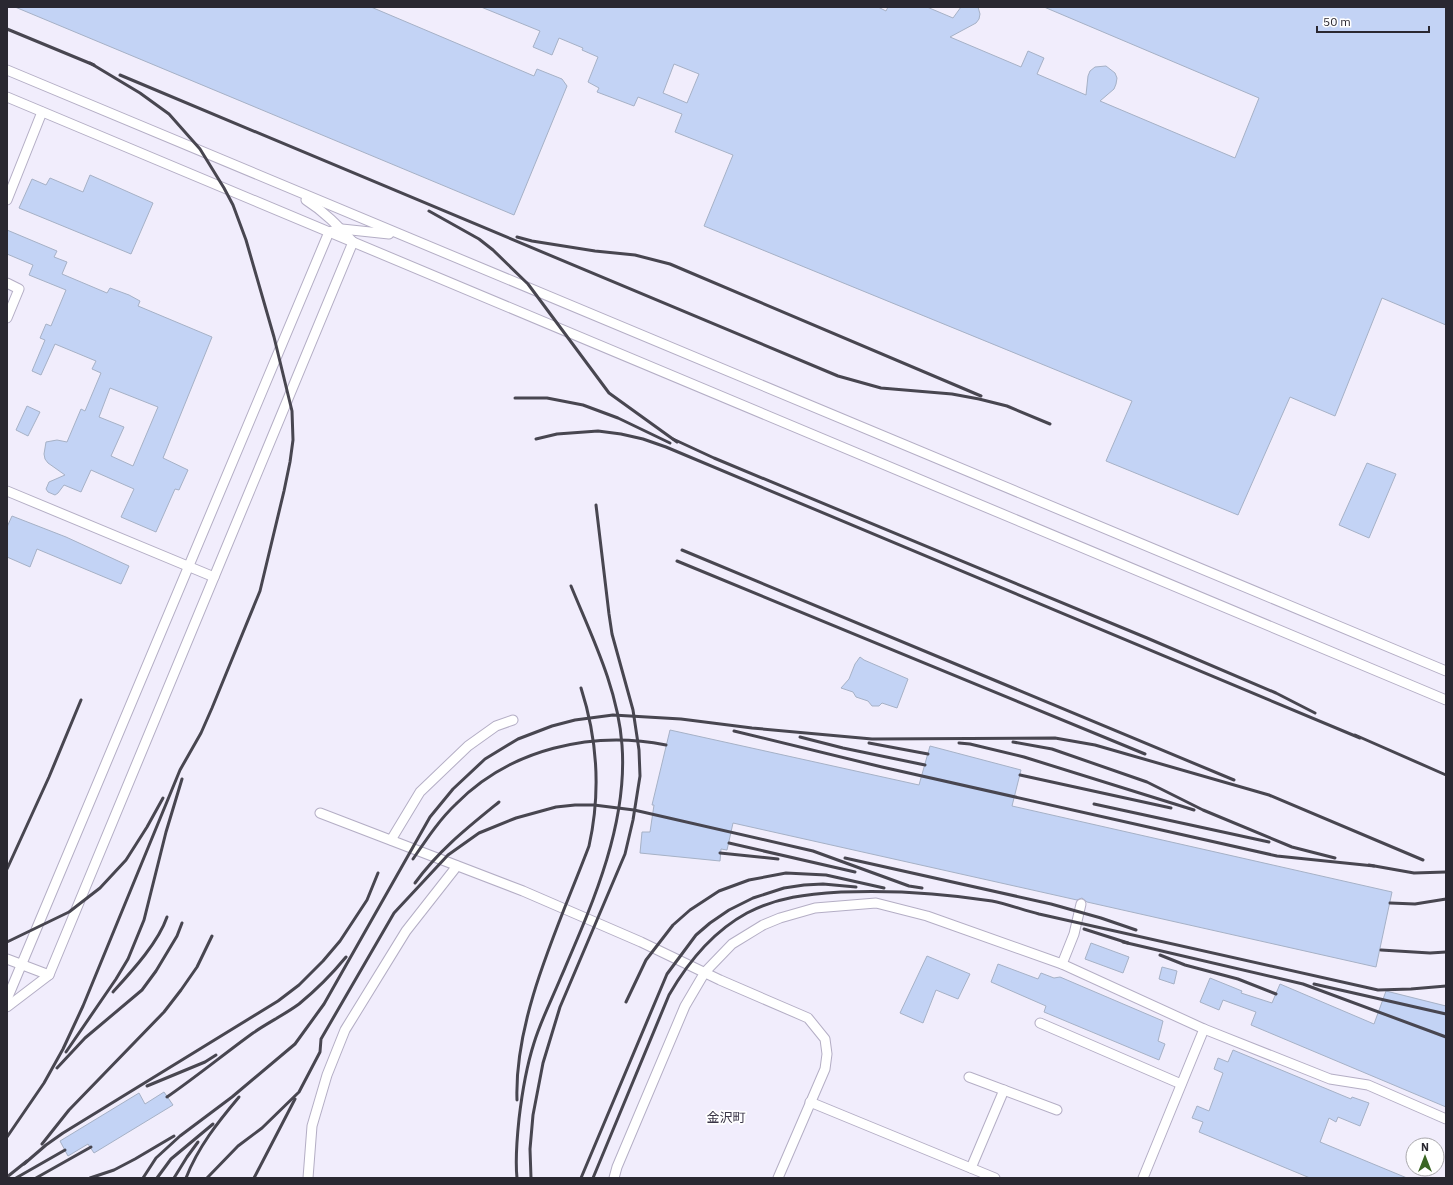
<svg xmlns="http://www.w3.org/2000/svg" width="1453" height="1185" viewBox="0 0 1453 1185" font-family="'IBM Plex Sans','Noto Sans JP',sans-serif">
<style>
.building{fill:#c3d3f5;stroke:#a6b1c6;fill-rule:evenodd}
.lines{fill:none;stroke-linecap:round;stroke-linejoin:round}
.lane-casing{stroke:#b4aec5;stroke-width:11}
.lane{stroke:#fff;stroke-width:9}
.rail{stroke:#484650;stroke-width:3}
.labels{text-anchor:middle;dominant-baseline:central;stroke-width:3.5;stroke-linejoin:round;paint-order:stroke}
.quarter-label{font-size:13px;fill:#393446;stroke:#fff}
</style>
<rect width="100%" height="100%" fill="#f1edfc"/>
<!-- building -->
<g class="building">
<polygon points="15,7 371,7 534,76 537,69 562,79 567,86 514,215"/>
<path d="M481 7H878L886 11 888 7H927L953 18 961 7H978L980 14 979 19 976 23 950 37 1021 67 1028 51 1044 58 1037 74 1086 95 1088 76 1090 71 1095 67 1106 66 1115 73 1117 78 1116 84 1114 89 1100 101 1235 158 1259 98 1044 7H1446V325L1382 298 1335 416 1290 397 1238 515 1106 461 1132 401 704 226 733 155 675 132 682 114 638 97 634 106 597 92 599 88 588 82 598 57 582 50 583 48 559 38 552 55 533 47 540 31ZM674 64 699 74 687 103 663 93Z"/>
<polygon points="90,175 153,203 131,254 19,208 32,179 46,185 50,178 83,192"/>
<path d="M7 230 57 251 54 257 67 262 62 274 107 293 110 288 129 295 140 301 138 306 212 337 163 458 188 470 179 490 175 489 156 532 121 517 134 489 91 470 81 492 64 485 58 493 55 495 48 492 46 489 49 482 65 475 48 463 45 459 44 454 46 442 57 440 67 442 81 409 85 411 101 373 92 369 96 361 55 344 41 375 32 371 45 340 40 338 46 324 51 326 66 290 29 275 33 265 7 254ZM110 388 158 407 133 466 111 456 124 427 99 417Z"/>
<polygon points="27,406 40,412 28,436 16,430"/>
<polygon points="1367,463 1396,474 1369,538 1339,525"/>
<polygon points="12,516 66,537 129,566 121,584 37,549 30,567 7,557 7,527"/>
<polygon points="860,657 864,660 908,679 897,708 882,703 879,706 872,706 868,701 856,697 853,692 841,688 849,679 855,664"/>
<polygon points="670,730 919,785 930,746 1021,770 1012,806 1392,892 1376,967 1087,902 1082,898 1077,900 733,823 727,850 721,849 720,861 640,853 642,832 650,832 654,805 652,805"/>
<polygon points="1091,943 1129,957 1123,973 1085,959"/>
<polygon points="927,956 970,974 958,999 936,990 923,1023 900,1013"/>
<polygon points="998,964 1038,979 1041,973 1054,978 1060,977 1163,1021 1158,1041 1165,1044 1159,1060 1044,1012 1046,1006 991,982"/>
<polygon points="1162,967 1177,971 1174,984 1159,979"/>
<polygon points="1210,978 1242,991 1241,993 1272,1003 1280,984 1374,1024 1386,991 1446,1006 1446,1107 1251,1025 1256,1012 1223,1000 1219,1010 1200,1002"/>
<polygon points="1233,1050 1351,1099 1352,1097 1369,1103 1360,1126 1338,1117 1336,1122 1329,1118 1320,1142 1407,1178 1310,1178 1199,1132 1203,1122 1192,1118 1197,1106 1209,1111 1223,1073 1214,1069 1218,1058 1228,1062"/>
<polygon points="164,1092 173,1105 94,1153 88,1144 68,1156 60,1141 139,1093 145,1104"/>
</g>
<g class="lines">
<defs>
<g id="lane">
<polyline points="7,70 1446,671"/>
<polyline points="7,97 1446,700"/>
<polyline points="7,200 42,112"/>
<polyline points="7,283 19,289 7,318"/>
<polyline points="7,491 214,577"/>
<polyline points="320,813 523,891 641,942 720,980 808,1018 825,1039 827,1054 825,1069 778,1178"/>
<polyline points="391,840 420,792 468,746 496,726 513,720"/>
<polyline points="7,959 49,975"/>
<polyline points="1062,964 1074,934 1081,904"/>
<polyline points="7,999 329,232 342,229 389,234"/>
<path d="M7 1007 49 975 353 242C338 226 325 212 306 200"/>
<polyline points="1040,1023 1181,1084"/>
<polyline points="969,1077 1057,1110"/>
<polyline points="810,1102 995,1178"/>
<polyline points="971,1168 1004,1090"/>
<polyline points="308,1178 312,1126 327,1075 345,1030 406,931 457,866"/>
<polyline points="614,1178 617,1167 685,1006 705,972 732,944 763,925 780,918 815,908 876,903 927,916 1062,964 1204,1029 1330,1079 1368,1085 1446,1119"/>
<polyline points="1143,1178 1204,1029"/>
</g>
</defs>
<!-- lane casing -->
<use href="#lane" class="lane-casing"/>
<!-- lane -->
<use href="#lane" class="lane"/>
<!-- rail -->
<g class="rail">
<polyline points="7,29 94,65"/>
<polyline points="120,75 838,376 881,388 952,394 979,399 1007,406 1050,424"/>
<polyline points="429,211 479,239 493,250 528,284 609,393 677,442"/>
<polyline points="517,237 532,241 595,251 635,255 670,264 981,396"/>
<polyline points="515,398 547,398 583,405 618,418 670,443"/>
<polyline points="536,439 557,434 598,431 621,434 643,439 666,447 1360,738"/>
<polyline points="673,439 714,458 1147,638 1276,693 1315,713"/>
<polyline points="682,550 1234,780"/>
<polyline points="677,561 1145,754"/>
<polyline points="734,731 882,767 1277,856 1374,866"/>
<polyline points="1355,735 1446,775"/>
<polyline points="800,737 843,748 925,765"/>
<polyline points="1013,742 1052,749 1147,782 1203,810 1292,847 1335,858"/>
<polyline points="869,743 928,754"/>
<polyline points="959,743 970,744 1024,757 1194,810"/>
<polyline points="1020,775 1171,808"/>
<polyline points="1094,804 1269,842"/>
<polyline points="729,843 855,872"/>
<polyline points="720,853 778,859"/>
<polyline points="845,858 1051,904 1101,918 1136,930"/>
<path d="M413 859C426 840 439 820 456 804 510 749 592 730 666 745"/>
<polyline points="1369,865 1414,873 1446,872"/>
<polyline points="7,869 49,777 81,700"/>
<path d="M415 883C439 850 467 828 499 802"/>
<polyline points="1390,903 1415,904 1446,899"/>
<polyline points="1084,929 1128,943"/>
<polyline points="7,942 69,912 100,888 126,860 147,827 163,798"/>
<polyline points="1123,942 1303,984 1446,1037"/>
<polyline points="1381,950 1430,953 1446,952"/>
<polyline points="1160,955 1185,965 1238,979 1276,994"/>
<polyline points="1314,984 1446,1014"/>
<path d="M113 992C132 971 158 943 167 917"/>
<polyline points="626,1002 646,960 673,925 690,910 719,891 749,880 786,873 826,875 884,888"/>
<polyline points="66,1052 116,979 128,959 144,920 166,832 182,779"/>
<polyline points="57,1068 85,1038 142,990 156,971 177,936 182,923"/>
<polyline points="147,1086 205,1062 216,1055"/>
<path d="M167 1097C196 1077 224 1054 253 1033 267 1023 284 1015 299 1004 316 990 332 974 346 957"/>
<path d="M517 1100C514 1017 560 923 589 846 601 792 598 741 581 688"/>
<polyline points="7,1137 44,1083 63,1049 83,1006 180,770 201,733 212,708 260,591 284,491 290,462 293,440 292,411 274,337 246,240 233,205 224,188 200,149 169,114 140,93 90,63"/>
<polyline points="42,1144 69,1110 164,1012 181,990 197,967 212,936"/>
<polyline points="24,1164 46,1145 63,1133 278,1001 299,985 323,961 340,941 367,900 378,873"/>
<polyline points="7,1177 27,1161"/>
<polyline points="16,1178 65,1150"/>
<polyline points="36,1178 91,1147"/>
<polyline points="90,1178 114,1170 135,1159 174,1136"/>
<polyline points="143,1178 156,1158 180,1136 232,1097 295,1044 324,1004 430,817 453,789 485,759 518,739 552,726 575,720 613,715 681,719 752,728 872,739 1055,738 1095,745 1269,795 1423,860"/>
<polyline points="157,1178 171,1159 213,1124"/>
<polyline points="174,1178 187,1157 198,1142"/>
<path d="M186 1178C198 1147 218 1122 239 1097"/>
<polyline points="207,1178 238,1146 262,1128 299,1092 320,1052 321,1039 394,913 448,855 479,833 516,818 556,807 575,805 594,805 634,810 813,851 909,886 922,888"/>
<polyline points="254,1178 295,1099"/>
<path d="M517 1178C515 1159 517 1138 519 1119 522 1093 526 1068 534 1043 541 1020 552 999 561 977 592 905 628 825 622 745 618 689 592 637 571 586"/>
<polyline points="531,1178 530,1149 533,1115 543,1063 560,1007 625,854 633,820 640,776 639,750 633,710 612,634 609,614 596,505"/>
<polyline points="581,1178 667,974 696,935 710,923 729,910 753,898 784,888 804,885 823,884 856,887"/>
<path d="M593 1178 669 995C688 962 712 932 747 913 777 897 808 894 841 892 891 890 942 893 992 901 1007 904 1023 910 1039 914L1378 990 1411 989 1446 986"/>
</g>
</g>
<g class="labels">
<!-- quarter labels -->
<g class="quarter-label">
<text x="726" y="1117">金沢町</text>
</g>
</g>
<!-- border -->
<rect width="1453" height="1185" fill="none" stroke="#2a2831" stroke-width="16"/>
<!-- north arrow -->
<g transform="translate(1425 1157)"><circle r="19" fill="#ffffff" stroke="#aaa9ad"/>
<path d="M0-3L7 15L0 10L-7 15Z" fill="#3a6523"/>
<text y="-6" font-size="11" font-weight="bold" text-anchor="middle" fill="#2a2831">N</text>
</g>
<!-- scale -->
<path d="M1317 26v6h112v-6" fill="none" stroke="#2a2831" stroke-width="2"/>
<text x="1323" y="26" font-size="12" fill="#2a2831" stroke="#ffffff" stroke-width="3" paint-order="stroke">50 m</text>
</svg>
